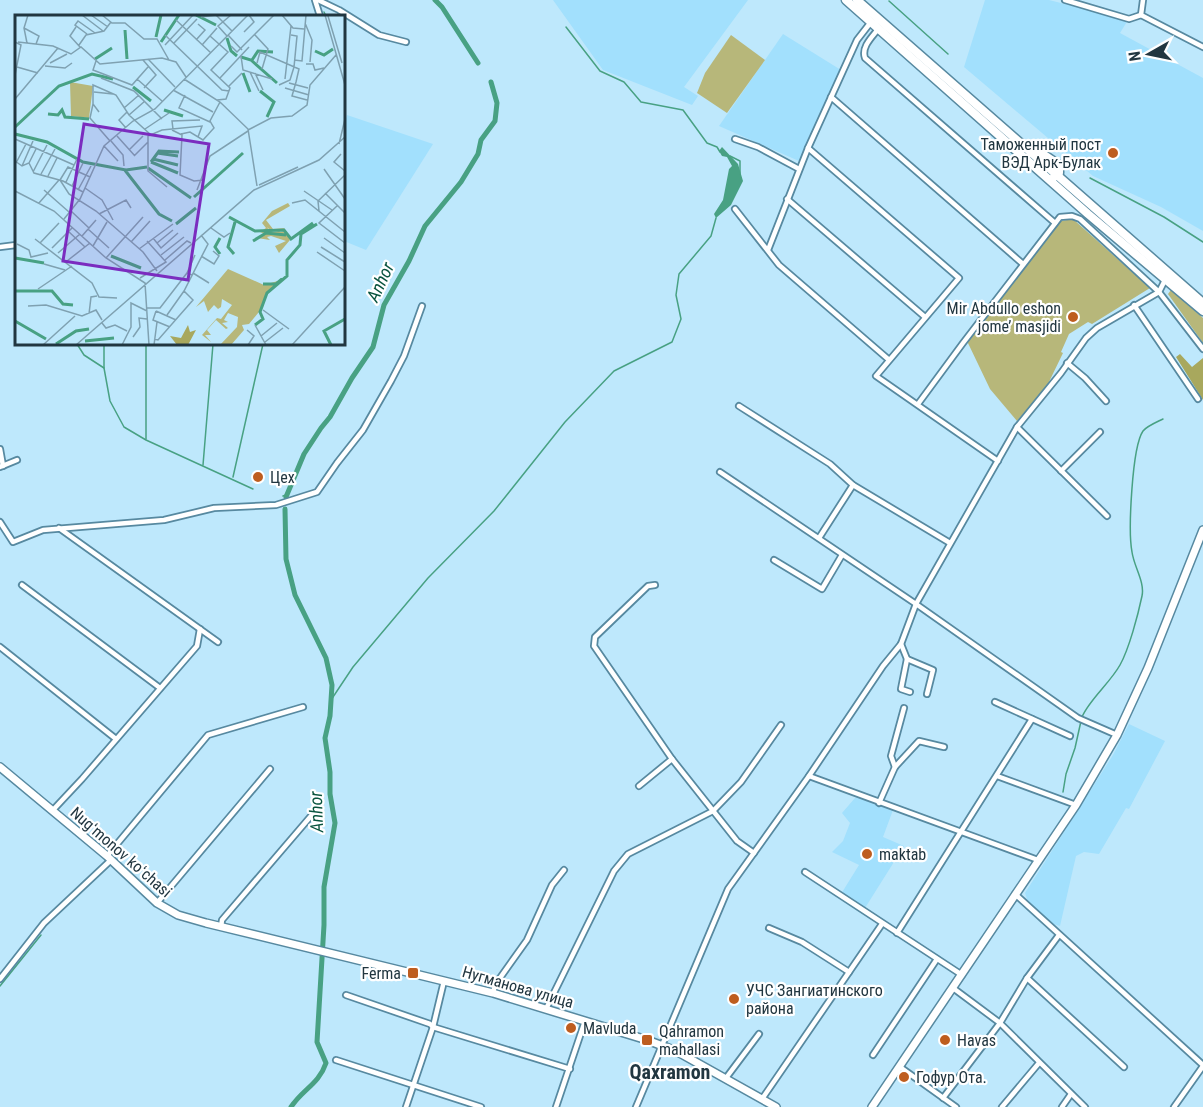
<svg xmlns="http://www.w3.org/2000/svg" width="1203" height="1107" viewBox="0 0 1203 1107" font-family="'Roboto Condensed',sans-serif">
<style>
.built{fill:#a2e0fd}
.green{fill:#b7b77a}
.forest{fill:#a8a85d}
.water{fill:#48a183}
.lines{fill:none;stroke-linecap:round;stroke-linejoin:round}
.stream{stroke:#48a183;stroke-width:1.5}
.canal{stroke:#48a183;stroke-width:5}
.street-casing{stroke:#5789a0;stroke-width:8}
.secondary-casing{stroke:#5789a0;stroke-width:10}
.highway-casing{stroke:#5789a0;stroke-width:11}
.street{stroke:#fff;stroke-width:4.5}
.secondary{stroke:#fff;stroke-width:7}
.highway{stroke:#fff;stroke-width:8}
.poi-dot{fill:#be5d1f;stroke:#fff;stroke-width:2}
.labels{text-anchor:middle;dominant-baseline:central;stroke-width:4.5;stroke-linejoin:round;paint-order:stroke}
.poi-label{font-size:16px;fill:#213640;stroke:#fff;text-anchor:start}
.street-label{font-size:16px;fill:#213640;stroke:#fff}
.water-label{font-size:18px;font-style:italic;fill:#09543f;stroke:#fff}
.quarter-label{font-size:20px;font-weight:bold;fill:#213640;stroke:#fff}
.inset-river{fill:none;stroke:#48a183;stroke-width:3}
.inset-road{fill:none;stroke:#7fa1b1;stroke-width:1.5}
.view{fill:#7b2cbf;fill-opacity:0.15;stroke:#7b2cbf;stroke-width:3}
.inset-edge{fill:none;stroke:#213640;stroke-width:3}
</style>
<rect width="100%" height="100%" fill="#bee8fc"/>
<!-- built -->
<g class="built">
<polygon points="553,0 748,0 684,87 698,96 692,105 603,70"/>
<polygon points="985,0 1049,0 1128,20 1120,33 1203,78 1203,231 1161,207 1093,176 964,67"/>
<polygon points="783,34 841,70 799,161 719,126"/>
<polygon points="347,115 433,144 366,250 344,241 344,126"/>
<polygon points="1129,724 1165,741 1129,809 1126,808 1099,854 1084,852 1076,856 1060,926 1053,924 1028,902 1025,893 1113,755"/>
<polygon points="859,797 893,810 883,837 904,846 865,908 841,894 859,865 832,852 843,841 850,823 842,813 855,798"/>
</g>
<!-- green -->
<g class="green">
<polygon points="731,35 765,60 727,113 697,93 705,73"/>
<polygon points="1073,219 1150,288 1092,324 1088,322 1069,334 1061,352 1063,353 1047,386 1017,421 990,389 967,341 1061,221"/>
<polygon points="1171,290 1203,318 1203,343 1168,294"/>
</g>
<!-- forest -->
<polygon class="forest" points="1180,354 1192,367 1203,358 1203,400 1176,357"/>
<!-- water -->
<polygon class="water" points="722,147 738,164 743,181 731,205 716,218 714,214 723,200 729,169 732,166 727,157 722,156 719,151"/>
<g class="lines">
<!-- stream -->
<g class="stream">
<polyline points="889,1 948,54"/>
<polyline points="324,12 326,16"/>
<polyline points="566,27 600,71 624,82 641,102 683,110 707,143 717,147 720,152"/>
<polyline points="730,156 740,161 740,174"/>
<polyline points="1090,178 1164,217 1203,242"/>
<polyline points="77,344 84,355 104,368"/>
<polyline points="104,344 104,368 110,401 124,427 146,440 253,489"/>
<polyline points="146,439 146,344"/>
<polyline points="203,465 213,344"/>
<polyline points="233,477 263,344"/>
<polyline points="283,496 286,495"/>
<polyline points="331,700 353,667 428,578 494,511 565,422 614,371 672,342 681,319 676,295 679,274 711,236 716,218"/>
<path d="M1082 717C1089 700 1110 683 1120 665 1129 649 1138 615 1142 596 1145 582 1134 567 1132 552 1128 531 1132 447 1143 431 1147 426 1157 422 1163 419"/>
<polyline points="1063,792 1066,774 1075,748 1081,721"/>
<polyline points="0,986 41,935"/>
</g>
<!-- canal -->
<g class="canal">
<polyline points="435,0 442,7 478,63"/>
<polyline points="286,497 304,454 321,428 330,417 352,378 373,347 384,305 409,261 425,226 461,182 478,154 481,140 495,121 497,103 491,82"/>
<path d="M285 509 286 559 295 595 326 658 332 685 330 716 325 738 330 772V794L335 823 324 887V925L317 1042 326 1063C319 1084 303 1089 291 1107"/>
</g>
<defs>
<g id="street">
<polyline points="315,0 320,16"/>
<polyline points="318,0 339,10 379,35 406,42"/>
<polyline points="1065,0 1129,19 1141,15"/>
<polyline points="1143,0 1141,15 1203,47"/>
<path d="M879 28C872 37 861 47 865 58L1055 223"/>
<polyline points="831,97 1023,264"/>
<polyline points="735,139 758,147 799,169"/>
<polyline points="808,148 959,278 876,376 998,461"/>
<polyline points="787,199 925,317"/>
<polyline points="735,209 779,265 888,359"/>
<polyline points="0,247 16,245"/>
<polyline points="768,250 808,148 857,40 871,22"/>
<polyline points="1134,305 1198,399"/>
<polyline points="1067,363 1085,378 1106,401"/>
<polyline points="918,404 963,343 1060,217 1072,216 1080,219 1159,292 1203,349"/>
<polyline points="739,406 830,464 853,485 950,543"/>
<polyline points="1017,427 1107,516"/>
<polyline points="0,449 3,466"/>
<polyline points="0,467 17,460"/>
<polyline points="1061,471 1100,432"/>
<polyline points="720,472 916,604 1078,718 1117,735"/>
<polyline points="0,522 13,542 43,530 164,520 214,508 276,505 317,492 337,463 363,430 391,381 404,356 422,306"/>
<polyline points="59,528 218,642"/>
<polyline points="819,538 853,485"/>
<polyline points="774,560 822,589 842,555"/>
<polyline points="22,585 160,688"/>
<polyline points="655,585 648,586 595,637 594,646 672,759 737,841 754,853"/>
<polyline points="901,644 907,659 901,689 910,692"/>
<polyline points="0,647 116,739"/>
<polyline points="907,659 933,670 927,694"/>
<polyline points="995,702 1070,736"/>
<polyline points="895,767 891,756 904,708"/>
<polyline points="809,776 1038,860"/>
<polyline points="997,776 1076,805"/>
<polyline points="639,786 672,759"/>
<polyline points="879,803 895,767 919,741 944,747"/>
<polyline points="53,810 82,779 197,646 200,629"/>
<polyline points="107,856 208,735 303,707"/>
<polyline points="805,872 962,975"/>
<polyline points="1015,894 1203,1065"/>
<polyline points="157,903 270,769"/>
<polyline points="221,927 222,920 311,816"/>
<polyline points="769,928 802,942 849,972"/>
<polyline points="897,933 1032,719"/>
<polyline points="1027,978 1124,1067"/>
<polyline points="0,979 44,923 111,860"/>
<polyline points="953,988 1000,1023 1085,1107"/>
<polyline points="493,993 495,985 527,940 552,885 564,870"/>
<polyline points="346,995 430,1024 433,1027 570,1069"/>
<polyline points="546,1009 614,871 628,854 713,811 741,782 781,725"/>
<polyline points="873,1055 937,959"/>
<polyline points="336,1060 481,1107"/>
<polyline points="900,1067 956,1107"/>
<polyline points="726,1078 759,1034"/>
<polyline points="943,1098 1000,1023 1027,978 1059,935"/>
<polyline points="762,1099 882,924"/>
<polyline points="406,1107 433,1027 444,981"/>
<polyline points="556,1107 585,1021"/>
<polyline points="636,1107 728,889 809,776 883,666 901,644 916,604 1017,427 1061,373 1086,338 1097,328 1159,292 1165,280"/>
<polyline points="1002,1107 1039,1063"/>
<polyline points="1062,1107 1071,1094"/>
<polyline points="1174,1107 1203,1066"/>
</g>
<g id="secondary">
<polyline points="0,767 107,856 157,903 178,915 206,923 493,993 647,1040 676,1051 776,1107"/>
<polyline points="872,1107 1076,805 1117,735 1148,668 1203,530"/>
</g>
<g id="highway">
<polyline points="846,0 1088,214 1203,311"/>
<polyline points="857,0 1203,303"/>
<polyline points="1031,146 1059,165 1059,173 1053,178"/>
</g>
</defs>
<!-- street casing -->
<use href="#street" class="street-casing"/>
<!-- secondary casing -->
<use href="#secondary" class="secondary-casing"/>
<!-- highway casing -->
<use href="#highway" class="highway-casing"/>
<!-- street -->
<use href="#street" class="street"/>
<!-- secondary -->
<use href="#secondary" class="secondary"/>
<!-- highway -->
<use href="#highway" class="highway"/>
</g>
<!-- markers -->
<g class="poi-dot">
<circle cx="1113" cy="153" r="6"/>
<circle cx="1073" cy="317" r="6"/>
<circle cx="258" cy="477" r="6"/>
<circle cx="867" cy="854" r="6"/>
<rect x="407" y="967" width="12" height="12" rx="3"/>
<circle cx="734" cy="999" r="6"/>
<circle cx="571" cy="1028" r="6"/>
<rect x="641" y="1034" width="12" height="12" rx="3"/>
<circle cx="945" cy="1040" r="6"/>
<circle cx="904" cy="1077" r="6"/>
</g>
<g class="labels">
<!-- poi labels -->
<g class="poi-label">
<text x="1101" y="144" text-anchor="end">Таможенный пост<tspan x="1101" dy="18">ВЭД Арк-Булак</tspan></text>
<text x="1061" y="308" text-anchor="end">Mir Abdullo eshon<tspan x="1061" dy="18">jome’ masjidi</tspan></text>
<text x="270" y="477">Цех</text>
<text x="879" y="854">maktab</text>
<text x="401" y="973" text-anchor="end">Ferma</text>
<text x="746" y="990">УЧС Зангиатинского<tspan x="746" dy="18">района</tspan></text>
<text x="583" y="1028">Mavluda</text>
<text x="659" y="1031">Qahramon<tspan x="659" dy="18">mahallasi</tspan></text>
<text x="957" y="1040">Havas</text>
<text x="916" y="1077">Гофур Ота.</text>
</g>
<!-- street labels -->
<g class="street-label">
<text transform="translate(121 852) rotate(41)">Nugʻmonov koʻchasi</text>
<text transform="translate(518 987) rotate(16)">Нугманова улица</text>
</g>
<!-- water labels -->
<g class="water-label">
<text transform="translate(380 282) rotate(-65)">Anhor</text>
<text transform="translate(316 812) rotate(-92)">Anhor</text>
</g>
<!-- quarter labels -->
<g class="quarter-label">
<text x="670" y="1072">Qaxramon</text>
</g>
</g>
<!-- overview -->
<g transform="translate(15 15)">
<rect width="330" height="330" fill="#bee8fc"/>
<path d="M55 67 78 71 74 103 56 101ZM273 188 275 191 251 205 258 214 270 213 264 217 255 215 252 212 254 215 258 217H266L270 216 275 225 264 238 260 231 271 226 256 221 252 222 255 225 242 223 250 219 245 217 251 213 247 208 257 196ZM213 254 249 270 266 265 251 278 248 292 234 309 227 310 229 315 216 330H205L222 312 223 302 213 298 209 305 213 307 207 308 213 313 211 314 201 305 192 315 196 320H190L196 327 187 320 202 303 206 304 217 290 207 284 206 292 203 294 199 290 193 297 189 286 181 292Z" fill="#b7b77a"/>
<path d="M173 310 175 317 181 315 173 330H162L155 321 166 323Z" fill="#a8a85d"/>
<path class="inset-river" d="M181 0 201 10M110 15 112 44M141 22 146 0M212 23 216 36 222 41M146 27 164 0M300 36 309 40 318 34M226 42 236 45 262 68M80 44 97 33M237 45 243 36 258 37M228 58 235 77M118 72 136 86M245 76 259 87 252 102M149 95 168 101M33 99 43 100 47 95 50 102 74 104M0 112 44 71 77 59 98 64M0 119 32 127 68 147 111 155 132 152M142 138 163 141M138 144 163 150M136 147 163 158M136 147 144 136 164 137M133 153 176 183M109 154 144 199 157 206M179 182 228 138M214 202 240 216 269 215 276 224 298 208M161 209 181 193M238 226 251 218 271 220M205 239 200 232 205 223M219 239 213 232 220 207M96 241 126 253M0 243 29 248M248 269H261L267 264M0 276H37L48 289 58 290M0 306 31 324M240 310 248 304 245 297 252 278 272 261V245L285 230 286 219 302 209M70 326 99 323M41 329 61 316 74 314M316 330 309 316 330 304"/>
<path class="inset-road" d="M67 0 88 16M76 0 93 12M87 0 97 8H110L129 24H142L154 45M267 0 278 13 289 14M310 0 330 70M313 1 327 48M186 2 201 0 217 16M161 5 196 38M290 8 297 25 295 47M61 12 55 21 65 32M9 13 24 21 21 29M229 17 239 7 234 0M72 19 60 10 63 6 80 18M150 20 207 75 214 76M213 20 227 35M240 20 253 34 247 54M195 21 213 37 196 55 215 73 211 84 202 85M212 21 203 11 216 0M181 25 190 15 183 9M0 27 6 30 0 60M3 27 38 31 56 39 66 32 85 49 147 43 161 47 171 62M12 28 9 13 13 0M159 28 182 4M64 30 71 20 89 16 96 7M150 30 178 0M187 30 202 13M216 31 222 37 259 0M226 41 228 55 257 64M133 44 160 72M128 45 141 60 129 73M279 45 287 46 291 0M81 46 78 55 117 70 133 52M35 48 52 39M242 48 245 37 284 54 281 67M291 49H298L300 55 309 53M30 51 50 53 57 48M2 52 23 58M235 57 244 76M240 58 248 75M86 63 119 76 147 104M205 63 234 32M122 64 147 86M169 64 205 87 233 114 242 171M270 64 276 11M281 67 277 81 292 85M274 68 293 73M264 70 275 65 279 52 282 21 276 20M214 71 227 58M270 73 294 80M158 75 198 97M79 77 98 79M170 80 164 93 195 107M0 84 43 33M78 89 75 103 95 126M109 93 124 80M84 97 78 89V70L101 80 114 100 136 120M114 100 130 86M111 113 104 105 112 97M130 114 154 98M158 114 157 106 185 105M157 115 167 120 165 160 179 166 189 165M233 115 256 103 277 101 292 90 295 70 321 40M166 119 175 117 188 125 199 113 195 106 205 87M102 121 120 141M0 124 59 150M96 126 108 140 109 151M324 129 330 104M89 131 103 146M114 135 128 121M326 139 319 147 330 156M119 141 133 127M0 146 7 151 14 148 21 134M1 148 11 129M14 148 19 158 48 166 68 177M7 151 18 126M309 154 330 184M18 157 32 130M26 159 40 134M33 161 42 143M45 165 54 179 81 196 128 237 142 256M45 165 53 152 75 162M51 167 62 144M244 170 283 152M57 171 68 148M152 172 133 156V121L147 115 187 111 183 122M70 173 87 185 98 205M29 175 54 197M63 175 76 151M182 175 195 141 233 116M0 176 39 196 91 243 130 268 134 330M289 176 317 195M310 178 330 198M24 188 44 165M277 188 290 185 330 217M322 191 304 208 330 228M56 196 74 213M304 196 303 186 330 160M84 199 111 185 116 193M49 204 65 184 89 131 118 106 140 94 233 0M196 213 209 222 215 218M73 214 94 233M53 216 70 232M67 221 81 205M138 223 146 233 163 218M309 223 330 238M20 224 77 268 84 282 102 283M116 227 135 206M25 228 44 208M142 228 158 215M2 229 14 235 16 242 33 238M78 231 92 207M306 232 330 247M37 233 57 213M124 234 158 209M302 237 330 256M43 238 65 219M146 240 169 222M186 241 199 249 204 241 198 236M91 243 128 202M150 245 172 226 176 228M52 246 75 228M29 249 50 255M172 258 180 240M178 258 194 268M125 263 151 247 132 226M23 274 57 251M13 291 31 290 67 301 81 295 87 305M132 293H145L172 258 177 260M248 295 274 314M141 296 138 305 155 312M141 296 161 305M74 299 76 282 82 281M152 300 169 276 193 229 186 220M87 308 91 313 100 310 112 316M240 310 251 330M232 315 239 321 233 330M246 321 262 308M118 322 125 312 124 303 132 304M139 324 143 325 178 285 169 276M250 327 268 313M28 330 60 301M61 330 239 175 304 145 330 122M107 330 116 312V288L132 296M139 330 142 307M277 330 330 272"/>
<path class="view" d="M69 109 194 129 173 265 48 246Z"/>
<rect width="330" height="330" class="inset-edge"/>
</g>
<!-- north arrow -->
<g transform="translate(1149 54) rotate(261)" stroke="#ffffff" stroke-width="4.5" paint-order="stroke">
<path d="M0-4.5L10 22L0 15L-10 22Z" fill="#213640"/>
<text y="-9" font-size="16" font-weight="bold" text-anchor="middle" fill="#213640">N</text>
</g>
</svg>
